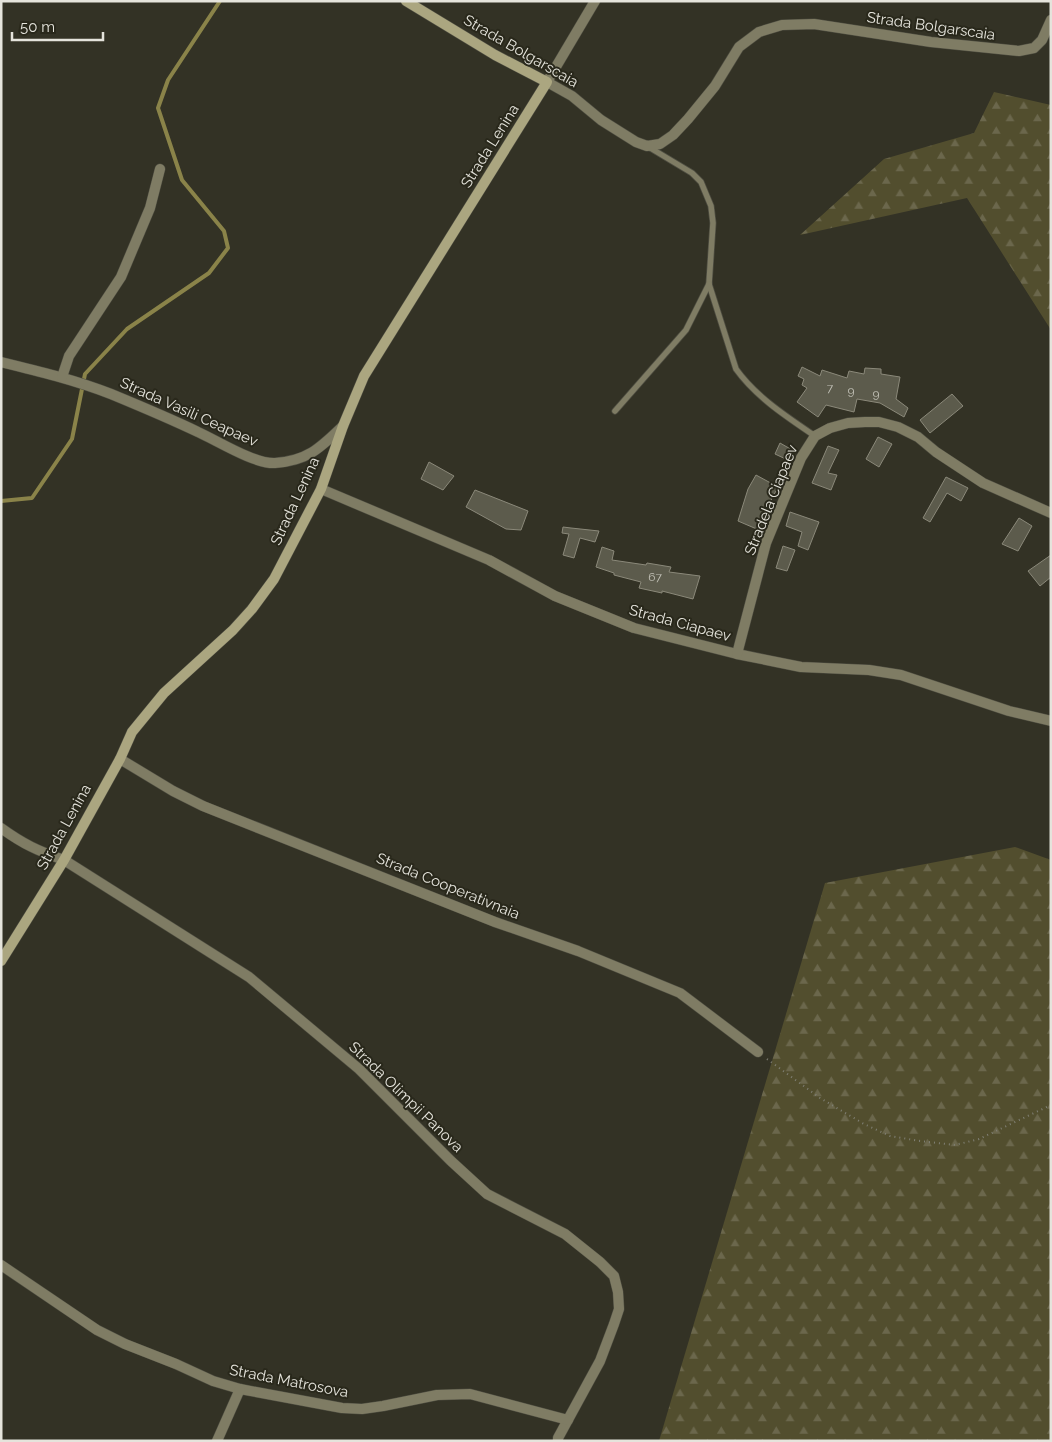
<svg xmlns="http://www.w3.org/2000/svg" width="1052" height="1442" viewBox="0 0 1052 1442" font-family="Raleway,sans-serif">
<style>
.forest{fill:url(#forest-firs)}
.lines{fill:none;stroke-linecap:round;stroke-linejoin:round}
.stream{stroke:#8a8349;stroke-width:4}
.building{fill:#5c5b4c;stroke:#8b897a}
.lane-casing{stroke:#4f4e42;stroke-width:7}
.street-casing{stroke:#4f4e42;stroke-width:11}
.secondary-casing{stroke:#4f4e42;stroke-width:11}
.path{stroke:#818075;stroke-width:2;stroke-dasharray:1 4;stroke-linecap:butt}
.lane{stroke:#7f7c64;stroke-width:5.5}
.street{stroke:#7f7c64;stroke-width:10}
.secondary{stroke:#aba680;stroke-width:10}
.labels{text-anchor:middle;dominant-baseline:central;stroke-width:4;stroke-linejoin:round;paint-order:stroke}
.number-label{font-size:12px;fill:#c3c2b8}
.street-label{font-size:15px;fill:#e5e4dc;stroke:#29281b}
</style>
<defs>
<pattern id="forest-firs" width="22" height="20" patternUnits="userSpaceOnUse" patternTransform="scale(1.25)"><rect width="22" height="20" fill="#524e2e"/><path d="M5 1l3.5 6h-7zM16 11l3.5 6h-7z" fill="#6b674c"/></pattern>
</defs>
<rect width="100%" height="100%" fill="#333225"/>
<!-- forest -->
<g class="forest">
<polygon points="994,92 1051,105 1051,330 967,198 800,235 884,159 974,133"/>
<polygon points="1015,847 1051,860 1051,1441 659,1441 825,883"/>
</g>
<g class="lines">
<!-- stream -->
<polyline class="stream" points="1,501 32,498 72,439 85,374 127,329 209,273 228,248 224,231 182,180 158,108 168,80 220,1"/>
</g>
<!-- building -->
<g class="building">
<polygon points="802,367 820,376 822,370 847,378 849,371 864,374 865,368 881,369 881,374 900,377 896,399 908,408 904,417 880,403 857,399 854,412 826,405 818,417 797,402 807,388 802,385 804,379 798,376"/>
<polygon points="952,394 963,406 930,433 920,420"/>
<polygon points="878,437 892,444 879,467 866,459"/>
<polygon points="780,443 794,451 790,461 775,454"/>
<polygon points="828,446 839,450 828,473 837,475 831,490 812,483"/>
<polygon points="429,462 454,476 443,490 421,479"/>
<polygon points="756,475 778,487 766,510 759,530 738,521 748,489"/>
<polygon points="946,477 968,488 961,501 947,493 930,522 923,518"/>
<polygon points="475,490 528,511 521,530 506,529 466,507"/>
<polygon points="790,512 819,522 808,550 798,546 802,532 786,526"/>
<polygon points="1019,518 1032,526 1018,551 1002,544"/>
<polygon points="563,527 571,528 599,531 595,542 580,538 574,558 563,555 569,534 562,533"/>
<polygon points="783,546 795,550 787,571 776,568"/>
<polygon points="602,547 614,551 612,560 646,565 647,563 671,567 669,572 700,576 693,599 662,591 662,593 639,588 641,582 614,575 614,573 596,567"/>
<polygon points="1051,555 1051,577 1040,586 1028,571"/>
</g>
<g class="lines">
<defs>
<g id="lane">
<path d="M647 146 692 173 701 182 711 206 713 223 709 284 736 369C756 397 787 417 815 436"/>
<polyline points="615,411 686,330 709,284"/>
</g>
<g id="street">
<polyline points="595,1 547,82 572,96 601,120 636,142 647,146 660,144 673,135 688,119 715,86 739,47 759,32 782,25 814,24 931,42 1019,51 1034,48 1042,40 1051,20"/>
<path d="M1 362C38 371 75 380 111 394 140 406 169 418 198 432 218 441 254 464 275 463 308 461 321 447 343 426"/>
<polyline points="62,377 69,356 121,277 150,208 160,169"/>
<polyline points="321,489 489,560 555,596 634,628 737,654 801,667 869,670 901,675 1009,711 1051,721"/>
<polyline points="737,654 766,543 801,458 815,436 830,428 848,423 865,422 879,422 898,427 918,437 936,452 983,483 1051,513"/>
<polyline points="120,759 173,791 203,806 495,922 578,951 680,993 758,1052"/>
<path d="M1 828C23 844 38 851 64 860L249 977 359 1069 451 1161 487 1194 565 1234 600 1262 614 1276 618 1292 619 1309 614 1324 600 1361 558 1438V1441"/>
<polyline points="1,1265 97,1330 125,1344 176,1364 213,1381 240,1389 342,1408 362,1409 383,1406 437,1395 470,1394 568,1420"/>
<polyline points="217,1441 240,1389"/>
</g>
<polyline id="secondary" points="1,961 64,860 120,759 132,732 164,693 233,630 252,609 274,579 321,489 343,426 364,376 547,82 495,55 406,1"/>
</defs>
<!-- lane casing -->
<use href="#lane" class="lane-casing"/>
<!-- street casing -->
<use href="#street" class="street-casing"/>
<!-- secondary casing -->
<use href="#secondary" class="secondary-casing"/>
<!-- path -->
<polyline class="path" points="767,1059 820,1098 864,1124 890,1136 920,1141 955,1145 979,1139 1051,1105"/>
<!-- lane -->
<use href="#lane" class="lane"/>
<!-- street -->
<use href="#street" class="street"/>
<!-- secondary -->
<use href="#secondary" class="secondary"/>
</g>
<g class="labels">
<!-- number labels -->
<g class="number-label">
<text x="830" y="388">7</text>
<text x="851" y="391">9</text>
<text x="876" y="394">9</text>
<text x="655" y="577">67</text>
</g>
<!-- street labels -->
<g class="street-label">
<text transform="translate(931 26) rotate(8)">Strada Bolgarscaia</text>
<text transform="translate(521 51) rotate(30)">Strada Bolgarscaia</text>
<text transform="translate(490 146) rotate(-58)">Strada Lenina</text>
<text transform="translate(189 412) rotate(24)">Strada Vasili Ceapaev</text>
<text transform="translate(771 500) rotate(-68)">Stradela Ciapaev</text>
<text transform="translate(295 501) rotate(-65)">Strada Lenina</text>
<text transform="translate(680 623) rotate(15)">Strada Ciapaev</text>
<text transform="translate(64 827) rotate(-61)">Strada Lenina</text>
<text transform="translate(448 886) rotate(22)">Strada Cooperativnaia</text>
<text transform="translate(406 1097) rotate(44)">Strada Olimpii Panova</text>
<text transform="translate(289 1381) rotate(11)">Strada Matrosova</text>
</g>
</g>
<!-- border -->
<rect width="1052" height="1442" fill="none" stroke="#e5e4dc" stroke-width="5"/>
<!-- scale -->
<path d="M12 32v8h91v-8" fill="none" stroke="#e5e4dc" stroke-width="2.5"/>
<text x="20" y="32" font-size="15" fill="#e5e4dc" stroke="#29281b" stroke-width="4" paint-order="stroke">50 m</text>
</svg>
